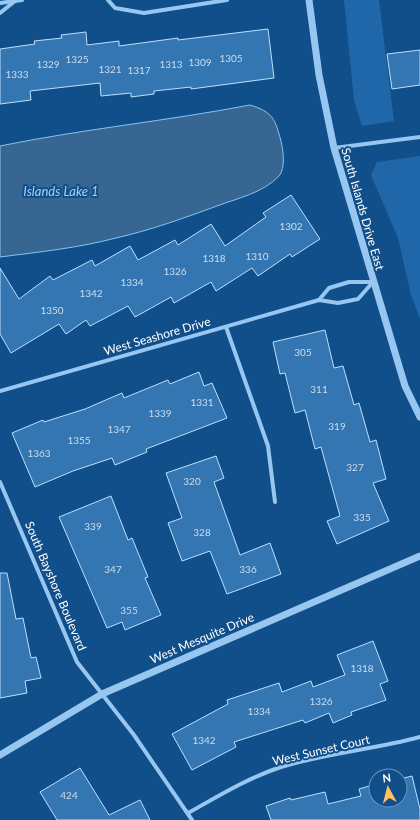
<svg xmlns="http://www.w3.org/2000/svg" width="420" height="820" viewBox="0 0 420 820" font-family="Lato,sans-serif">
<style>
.green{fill:#2067a9}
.water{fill:#386692;stroke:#88c3f5}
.building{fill:#3476b2;stroke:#bedffd}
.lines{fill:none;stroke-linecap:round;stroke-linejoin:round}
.minor{stroke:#97c6f1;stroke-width:4}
.tertiary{stroke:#97c6f1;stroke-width:7}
.labels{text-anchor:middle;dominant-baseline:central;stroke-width:4;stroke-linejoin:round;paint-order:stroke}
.number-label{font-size:10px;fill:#ccddec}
.street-label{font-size:12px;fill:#fff;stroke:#114f8a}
.water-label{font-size:13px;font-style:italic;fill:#a3d0f9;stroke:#114f8a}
</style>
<rect width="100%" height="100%" fill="#114f8a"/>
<!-- green -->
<g class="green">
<polygon points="344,0 379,0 394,121 362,126 354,100"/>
<polygon points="420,156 420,319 411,295 398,238 371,175 377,162"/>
</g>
<!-- water -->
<path class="water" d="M250 105C273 112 275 119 281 141 283 150 286 168 279 176 263 193 238 198 217 206 184 218 151 230 116 238 78 248 39 252 0 257V146C83 129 167 121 250 105Z"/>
<!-- building -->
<g class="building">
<polygon points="268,29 274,78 191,89 191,87 154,91 154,94 131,97 131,93 101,96 100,83 30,91 31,100 0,104 0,49 35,44 34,41 62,38 61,35 86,32 87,45 119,41 119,46 178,38 178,40"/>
<polygon points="420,50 420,85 392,89 387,54"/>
<polygon points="291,195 320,239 292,257 290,254 258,276 252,268 216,291 211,282 174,303 171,297 135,317 128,306 90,326 86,320 66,334 59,324 11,353 0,334 0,268 19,299 50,276 53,280 92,260 95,266 130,246 138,260 175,240 178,245 211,224 225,246 266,217 263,213"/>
<polygon points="325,330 334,368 343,366 354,405 359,403 370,442 376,440 386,479 373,483 389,521 337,544 327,521 340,516 321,447 315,449 305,410 295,413 285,373 280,374 273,342"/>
<polygon points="199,372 204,386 212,383 227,418 146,449 147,452 115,465 112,458 73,471 35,487 12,433 43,420 44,422 85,409 122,393 124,398 168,380 170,384"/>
<polygon points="216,456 224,478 214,482 240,555 270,543 281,574 227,594 210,551 182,561 168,523 182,518 166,473"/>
<polygon points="111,496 128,540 132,538 148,577 145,578 161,615 125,630 122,622 107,628 59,517"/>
<polygon points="0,573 7,573 16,619 23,618 31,658 36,657 41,678 25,681 27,693 0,698"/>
<polygon points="373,641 388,681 380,684 386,700 351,712 352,715 333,723 329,713 305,723 303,720 234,742 236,747 192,770 172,734 228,704 227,700 279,683 282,692 311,681 313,687 345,675 337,655"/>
<polygon points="80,768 109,815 140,800 150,820 57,820 40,792"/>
<polygon points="412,776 420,809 420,820 271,820 266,806 290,798 291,800 325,792 328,804 361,796 359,789 376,784 376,800 400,800 400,779"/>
</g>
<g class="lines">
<!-- minor -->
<g class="minor">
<polyline points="108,0 115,8 144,13 227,0"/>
<polyline points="0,3 22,0"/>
<polyline points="0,13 15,1"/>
<polyline points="334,148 420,137"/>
<polyline points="319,300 329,288 349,282 373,282"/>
<polyline points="226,327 268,446 275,502"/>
<polyline points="0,391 319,300 338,303 358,299 373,282"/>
<polyline points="0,482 77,662 134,735 192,820"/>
<path d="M188 813C217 797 246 779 278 768 324 753 373 750 420 737"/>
</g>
<!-- tertiary -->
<g class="tertiary">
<polyline points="309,0 319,75 334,148 405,386 420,417"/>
<polyline points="0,755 102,694 420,556"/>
</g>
</g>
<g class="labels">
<!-- number labels -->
<g class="number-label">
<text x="231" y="58">1305</text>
<text x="77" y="59">1325</text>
<text x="200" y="62">1309</text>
<text x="48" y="64">1329</text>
<text x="171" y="64">1313</text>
<text x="110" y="69">1321</text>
<text x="139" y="70">1317</text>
<text x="17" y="74">1333</text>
<text x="291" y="226">1302</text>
<text x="257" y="256">1310</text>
<text x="214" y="258">1318</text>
<text x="175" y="271">1326</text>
<text x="132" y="282">1334</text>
<text x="91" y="293">1342</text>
<text x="52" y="310">1350</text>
<text x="303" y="352">305</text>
<text x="319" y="389">311</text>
<text x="202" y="402">1331</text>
<text x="160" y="413">1339</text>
<text x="337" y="426">319</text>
<text x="119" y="429">1347</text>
<text x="79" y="440">1355</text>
<text x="39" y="453">1363</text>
<text x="355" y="467">327</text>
<text x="192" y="481">320</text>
<text x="362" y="517">335</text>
<text x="93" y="526">339</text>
<text x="202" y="532">328</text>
<text x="113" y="569">347</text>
<text x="248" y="569">336</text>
<text x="129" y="610">355</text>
<text x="362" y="668">1318</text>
<text x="321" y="701">1326</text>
<text x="259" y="711">1334</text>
<text x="204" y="740">1342</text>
<text x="69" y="795">424</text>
</g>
<!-- street labels -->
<g class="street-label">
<text transform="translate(363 209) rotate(74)">South Islands Drive East</text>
<text transform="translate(157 336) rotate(-16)">West Seashore Drive</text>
<text transform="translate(56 586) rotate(67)">South Bayshore Boulevard</text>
<text transform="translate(202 638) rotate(-23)">West Mesquite Drive</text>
<text transform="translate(321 750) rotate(-13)">West Sunset Court</text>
</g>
<!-- water labels -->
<g class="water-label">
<text x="61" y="191">Islands Lake 1</text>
</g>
</g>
<!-- north arrow -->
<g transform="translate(388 788) rotate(353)"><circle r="19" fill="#114f8a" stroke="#7095b9"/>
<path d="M0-3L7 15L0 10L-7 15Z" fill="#ffc357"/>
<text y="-6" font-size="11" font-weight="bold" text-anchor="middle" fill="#ffffff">N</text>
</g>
</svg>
